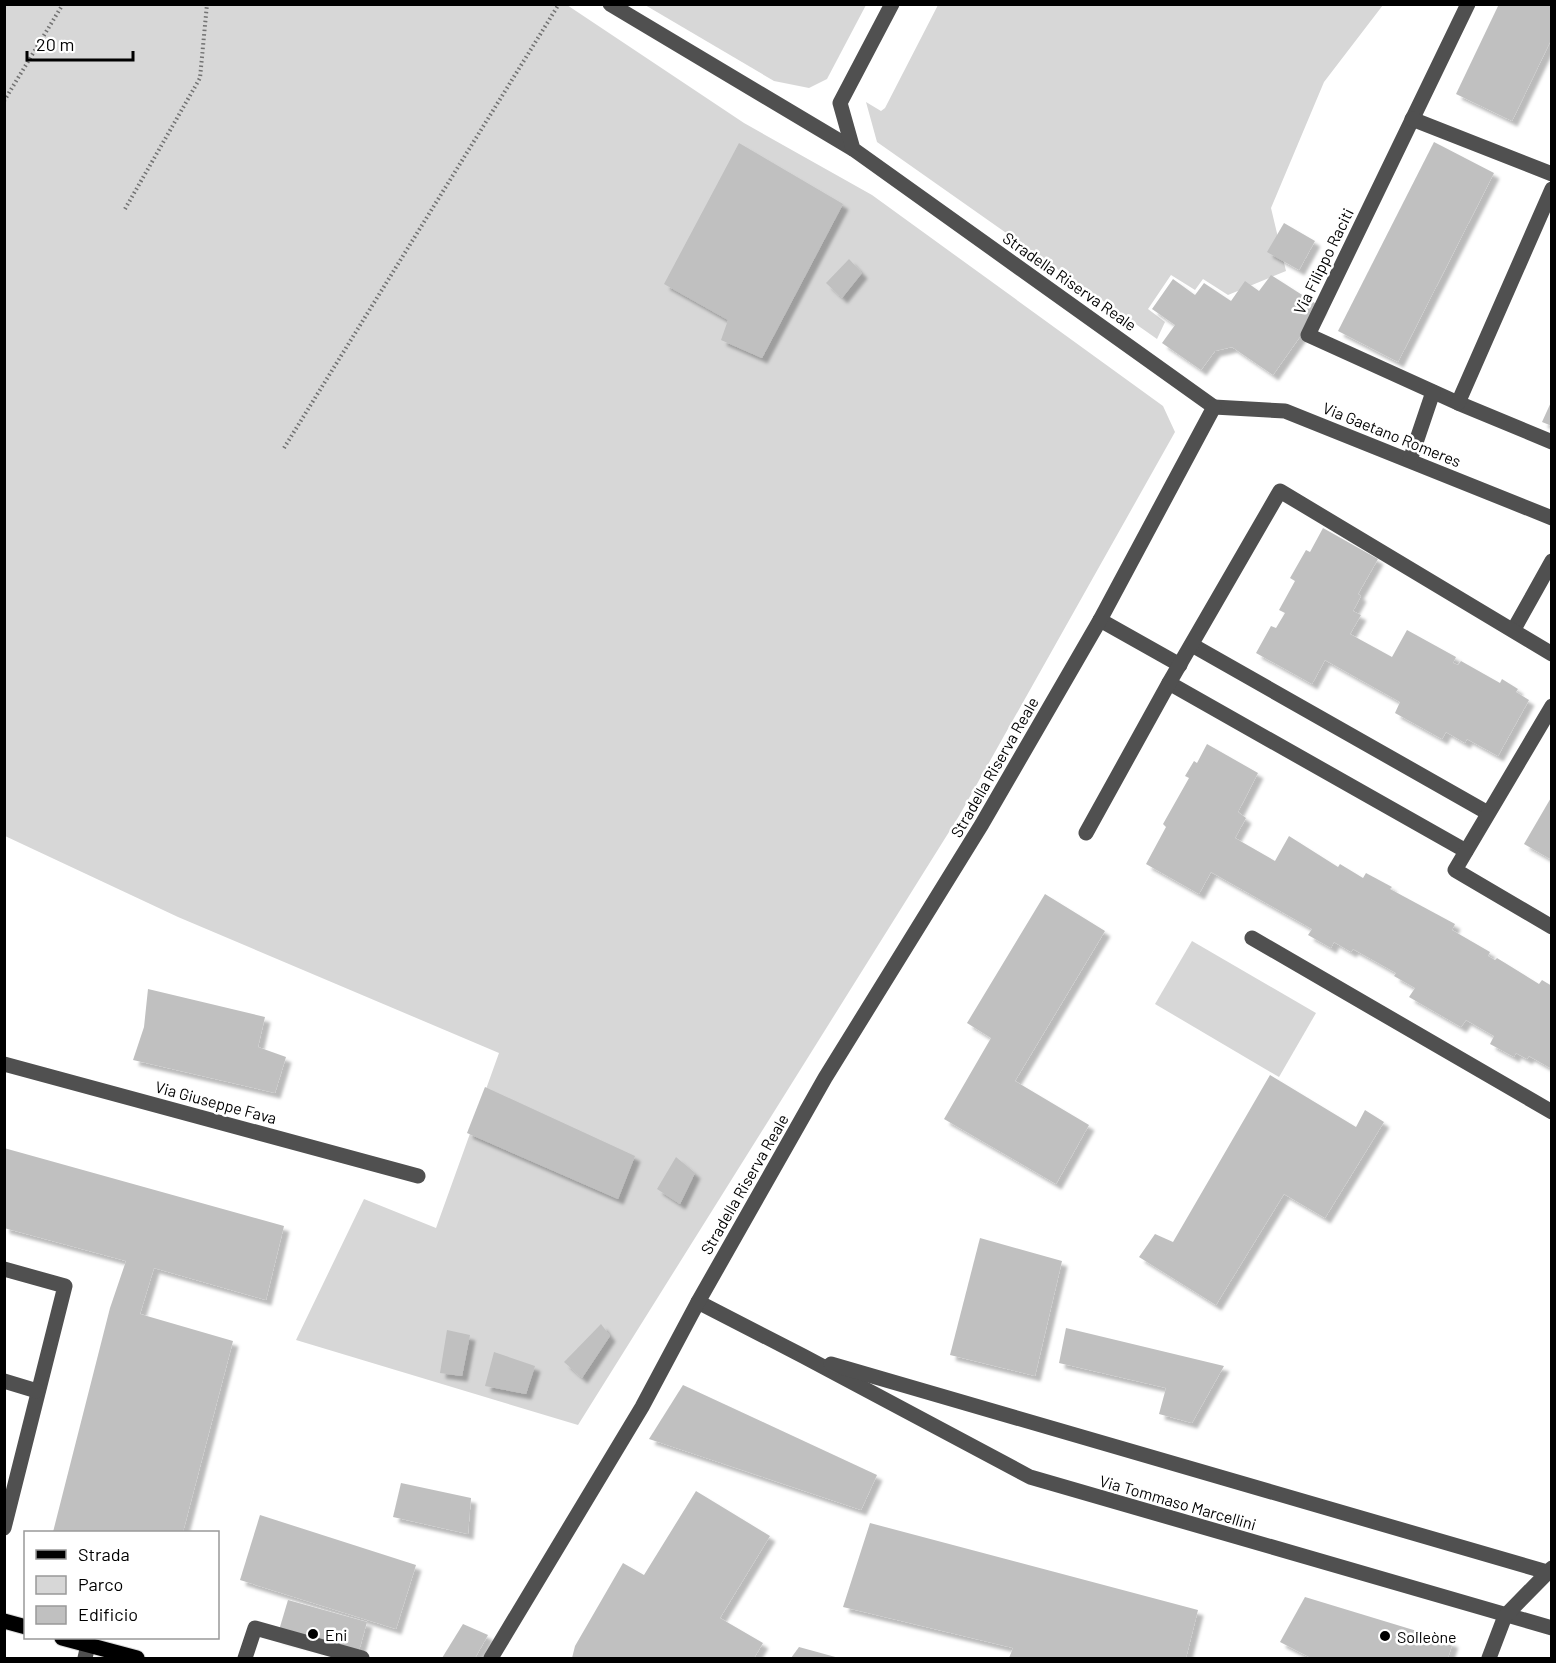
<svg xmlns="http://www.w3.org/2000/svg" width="1556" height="1663" viewBox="0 0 1556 1663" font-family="Barlow,sans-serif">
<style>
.green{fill:#d7d7d7}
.building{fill:#c0c0c0;filter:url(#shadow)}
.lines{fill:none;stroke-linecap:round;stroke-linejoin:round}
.major-casing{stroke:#dbdbdb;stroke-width:17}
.path{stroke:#727272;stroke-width:4;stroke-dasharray:1.5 3;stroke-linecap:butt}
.minor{stroke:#505050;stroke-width:15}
.major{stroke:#000;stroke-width:15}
.poi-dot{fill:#000;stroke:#fff;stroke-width:2}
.labels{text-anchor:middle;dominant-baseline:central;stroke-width:5;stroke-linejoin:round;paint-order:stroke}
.street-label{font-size:16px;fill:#000;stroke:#fff}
.poi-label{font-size:16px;fill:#000;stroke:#fff;text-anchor:start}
</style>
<defs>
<filter id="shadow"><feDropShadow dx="5.5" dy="5.5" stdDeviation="1.5" flood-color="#0004"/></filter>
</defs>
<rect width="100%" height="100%" fill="#fff"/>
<!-- green -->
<g class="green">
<polygon points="5,5 567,5 744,123 872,195 1163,406 1175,432 959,816 578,1425 296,1340 364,1199 436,1228 499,1053 178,917 5,836"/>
<polygon points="645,5 866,5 827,79 809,88 774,81"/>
<polygon points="938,5 1383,5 1324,82 1271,208 1286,271 1228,295 1203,279 1195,290 1171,275 1148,309 1165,322 1157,339 877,142 866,102 881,111 885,108"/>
<polygon points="1192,941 1316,1013 1279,1077 1155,1004"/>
</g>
<!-- building -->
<g class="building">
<polygon points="1499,4 1552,4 1552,38 1512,121 1456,94"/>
<polygon points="1434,142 1494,173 1398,362 1338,331"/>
<polygon points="739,143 843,204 762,358 721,340 728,320 664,284"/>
<polygon points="1284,223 1315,241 1299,270 1267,252"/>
<polygon points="849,259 862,273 842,298 826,283"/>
<polygon points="1271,275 1321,307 1273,375 1232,347 1215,351 1201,370 1162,343 1175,325 1152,309 1173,279 1195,295 1204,283 1231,301 1245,281 1259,291"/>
<polygon points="1552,400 1552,426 1542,422"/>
<polygon points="1323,528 1378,559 1358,594 1361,596 1353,611 1361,615 1350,634 1392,657 1407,630 1456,657 1453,663 1458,665 1461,661 1500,683 1502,679 1518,689 1516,692 1529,700 1498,756 1467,739 1465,743 1446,732 1442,739 1395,713 1400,702 1325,660 1312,684 1256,653 1271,626 1276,628 1285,613 1279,610 1295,581 1290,578 1306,550 1310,552"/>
<polygon points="1207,744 1258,773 1238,812 1246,818 1235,838 1275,861 1289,836 1338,867 1340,864 1363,878 1366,873 1392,887 1390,889 1455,924 1452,930 1490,952 1488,956 1495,960 1497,958 1539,984 1542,980 1552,986 1550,991 1552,992 1552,1069 1529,1056 1527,1059 1516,1053 1514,1057 1490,1044 1494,1036 1466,1020 1461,1027 1409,997 1415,988 1394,976 1396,973 1353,949 1351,952 1334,942 1331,948 1308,935 1312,929 1211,872 1199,894 1146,864 1166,827 1163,824 1189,778 1185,776 1194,761 1197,763"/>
<polygon points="1552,796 1552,860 1524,844"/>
<polygon points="1045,894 1105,931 1015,1081 1089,1125 1056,1184 944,1119 991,1038 967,1023"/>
<polygon points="148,989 265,1017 258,1047 286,1057 275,1093 133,1060 144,1027"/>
<polygon points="1270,1075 1356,1127 1365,1110 1384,1122 1325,1218 1284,1194 1216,1305 1139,1257 1155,1234 1173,1242"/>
<polygon points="485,1087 635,1156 618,1199 467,1133"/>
<polygon points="4,1148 284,1226 266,1300 154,1268 140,1314 233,1341 183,1532 53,1532 110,1308 126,1261 4,1228"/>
<polygon points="676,1157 695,1173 680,1204 657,1189"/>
<polygon points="980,1238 1062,1261 1035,1376 950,1355"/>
<polygon points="601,1324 610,1336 582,1378 564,1362"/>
<polygon points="1066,1328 1224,1366 1192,1423 1159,1414 1166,1388 1059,1363"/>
<polygon points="447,1330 470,1335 462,1376 440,1373"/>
<polygon points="494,1352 535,1366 526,1394 485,1386"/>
<polygon points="683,1385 877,1475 861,1510 649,1439"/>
<polygon points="401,1483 471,1498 468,1534 393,1517"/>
<polygon points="696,1491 770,1536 720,1618 763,1643 754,1658 572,1658 575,1646 623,1563 644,1575"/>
<polygon points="260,1515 416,1565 396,1629 240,1580"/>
<polygon points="870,1523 1198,1610 1186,1658 1009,1658 1013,1648 843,1607"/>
<polygon points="1305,1597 1453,1642 1448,1658 1311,1658 1280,1642"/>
<polygon points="288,1600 367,1622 357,1658 277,1637"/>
<polygon points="463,1624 488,1635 475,1658 442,1658"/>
<polygon points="799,1647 839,1658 791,1658"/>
</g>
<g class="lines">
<defs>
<g id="major">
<polyline points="4,1621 26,1627"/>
<polyline points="62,1638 137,1658"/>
</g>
</defs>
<!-- major casing -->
<use href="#major" class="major-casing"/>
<!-- path -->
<g class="path">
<polyline points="4,101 63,4"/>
<polyline points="125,209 200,78 207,4"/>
<polyline points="284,448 559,4"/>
</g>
<!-- minor -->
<g class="minor">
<polyline points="610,4 853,149"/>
<polyline points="892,4 840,103 853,149 1214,407"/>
<polyline points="1468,4 1308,335 1458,403 1552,442"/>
<polyline points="1412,119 1552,174"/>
<polyline points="1458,403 1552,189"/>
<polyline points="1214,407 1285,411 1552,518"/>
<polyline points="1410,460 1433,392"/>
<polyline points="1100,620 1180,665"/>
<polyline points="1514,629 1552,561"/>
<polyline points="1192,645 1488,813"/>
<polyline points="1169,683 1466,851"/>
<polyline points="1552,706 1455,870 1552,927"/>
<polyline points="1086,833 1169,683 1280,491 1552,654"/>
<polyline points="1252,938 1552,1112"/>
<polyline points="4,1064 418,1176"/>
<polyline points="4,1269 65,1286 4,1528"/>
<polyline points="698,1302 803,1356 1030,1477 1552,1628"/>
<polyline points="831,1364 1547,1572"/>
<polyline points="4,1381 37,1391"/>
<polyline points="85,1658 88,1645"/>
<polyline points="245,1658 255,1628 362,1658"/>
<polyline points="491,1658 642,1407 698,1302 825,1078 982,824 1100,620 1214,407"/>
<polyline points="1489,1658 1505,1616 1552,1568"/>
</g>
<!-- major -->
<use href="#major" class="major"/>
</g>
<!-- markers -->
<g class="poi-dot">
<circle cx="313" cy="1634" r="6"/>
<circle cx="1385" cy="1636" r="6"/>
</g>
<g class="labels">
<!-- street labels -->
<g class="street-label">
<text transform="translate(1323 261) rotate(-64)">Via Filippo Raciti</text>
<text transform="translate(1070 281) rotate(35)">Stradella Riserva Reale</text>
<text transform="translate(1392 434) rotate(22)">Via Gaetano Romeres</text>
<text transform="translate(994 767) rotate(-60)">Stradella Riserva Reale</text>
<text transform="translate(216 1102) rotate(15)">Via Giuseppe Fava</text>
<text transform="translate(744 1184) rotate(-60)">Stradella Riserva Reale</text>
<text transform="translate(1178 1502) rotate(16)">Via Tommaso Marcellini</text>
</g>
<!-- poi labels -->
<g class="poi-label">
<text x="325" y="1634">Eni</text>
<text x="1397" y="1636">Solleòne</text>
</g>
</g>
<!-- border -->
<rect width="1556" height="1663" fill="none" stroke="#000000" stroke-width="12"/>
<!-- legend -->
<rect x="24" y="1531" width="195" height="108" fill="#ffffff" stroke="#999999" stroke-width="1.5"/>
<rect x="36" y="1550" width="30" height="9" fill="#000000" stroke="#999999" stroke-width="1.5"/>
<text x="78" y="1561" font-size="18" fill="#000000">Strada</text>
<rect x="36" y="1576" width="30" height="18" fill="#d7d7d7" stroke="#999999" stroke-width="1.5"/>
<text x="78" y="1591" font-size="18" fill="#000000">Parco</text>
<rect x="36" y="1606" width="30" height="18" fill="#c0c0c0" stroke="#999999" stroke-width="1.5"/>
<text x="78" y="1621" font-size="18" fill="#000000">Edificio</text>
<!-- scale -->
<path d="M27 51v9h106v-9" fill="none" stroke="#000000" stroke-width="3"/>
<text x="36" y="51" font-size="18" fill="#000000" stroke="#ffffff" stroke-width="4.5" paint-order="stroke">20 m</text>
</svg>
